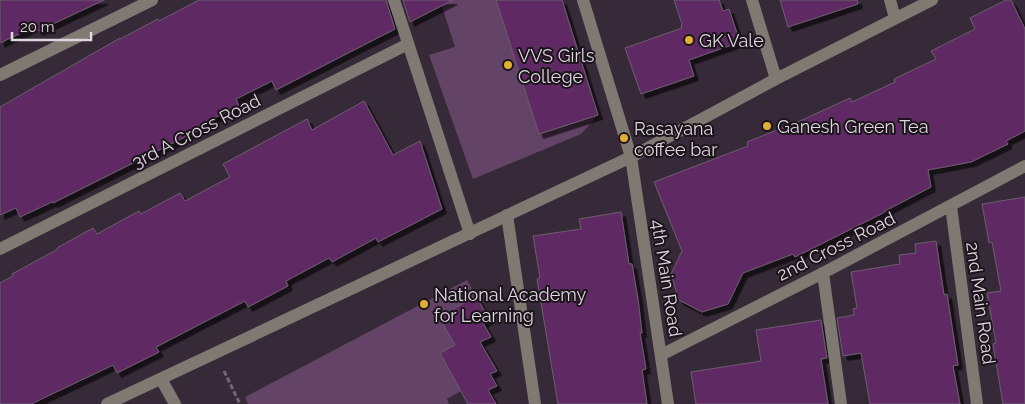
<svg xmlns="http://www.w3.org/2000/svg" width="1025" height="404" viewBox="0 0 1025 404" font-family="Raleway,sans-serif">
<style>
.park{fill:#644466}
.building{fill:#5f2c63;stroke:#6c5d6d;filter:url(#shadow)}
.lines{fill:none;stroke-linecap:round;stroke-linejoin:round}
.path{stroke:#716672;stroke-width:3;stroke-dasharray:5 2.5;stroke-linecap:butt}
.minor{stroke:#7e7a71;stroke-width:12}
.poi-dot{fill:#e0b034;stroke:#1b151b;stroke-width:2}
.labels{text-anchor:middle;dominant-baseline:central;stroke-width:4;stroke-linejoin:round;paint-order:stroke}
.poi-label{font-size:18px;fill:#dfd6df;stroke:#1b151b;text-anchor:start}
.street-label{font-size:18px;fill:#dfd6df;stroke:#1b151b}
</style>
<defs>
<filter id="shadow"><feDropShadow dx="4.5" dy="4.5" stdDeviation="0" flood-color="#0009"/></filter>
</defs>
<rect width="100%" height="100%" fill="#372a38"/>
<!-- park -->
<g class="park">
<polygon points="440,0 496,0 539,134 598,115 581,134 473,179 429,55 455,47"/>
<polygon points="467,280 476,296 439,317 455,345 440,353 461,391 447,399 449,404 248,404 245,397"/>
</g>
<!-- building -->
<g class="building">
<polygon points="0,0 104,0 38,31 36,26 0,43"/>
<polygon points="199,0 386,0 395,29 276,90 272,81 236,99 239,106 208,121 209,125 53,203 52,202 20,217 16,208 0,215 0,107 120,38 120,39 158,19 159,21"/>
<polygon points="403,0 453,0 410,22"/>
<polygon points="496,0 562,0 598,115 539,134"/>
<polygon points="674,0 719,0 723,11 729,9 740,42 689,60 694,76 641,94 625,48 682,28 681,25 682,24"/>
<polygon points="780,0 857,0 858,4 788,27"/>
<polygon points="1006,0 1011,0 1025,29 1025,131 1006,141 1008,144 971,162 928,170 931,187 885,211 885,212 795,257 793,254 743,273 728,304 702,312 679,300 671,274 682,251 654,182 748,146 747,142 800,121 850,98 852,102 895,82 894,79 936,59 931,51 975,29 970,18"/>
<polygon points="364,101 393,155 420,141 442,209 378,242 376,238 332,262 329,258 286,281 288,286 248,307 245,301 156,347 159,352 117,373 113,365 31,404 0,404 0,283 13,276 12,274 58,249 57,248 93,228 97,234 139,211 141,214 180,193 185,201 230,177 223,164 307,119 312,130"/>
<polygon points="1025,197 1025,404 1003,404 993,344 996,343 987,293 1001,291 992,242 989,243 982,204"/>
<polygon points="621,212 629,264 632,264 638,299 642,333 640,333 646,369 642,370 647,404 558,404 537,279 540,278 533,236 581,229 579,219"/>
<polygon points="936,241 944,295 947,294 958,365 953,366 960,404 870,404 861,353 843,356 837,318 854,315 853,309 857,308 851,272 900,264 899,255 916,253 915,244"/>
<polygon points="476,296 489,319 483,323 491,337 480,342 497,371 490,374 497,386 488,390 496,404 468,404 440,353 455,345 439,317"/>
<polygon points="821,320 827,358 821,359 828,404 696,404 691,372 761,361 756,330"/>
</g>
<g class="lines">
<!-- path -->
<polyline class="path" points="224,371 240,404"/>
<!-- minor -->
<g class="minor">
<polyline points="394,0 470,234"/>
<polyline points="583,0 631,157 668,404"/>
<polyline points="752,0 776,79"/>
<polyline points="890,0 895,18"/>
<polyline points="0,75 152,0"/>
<polyline points="951,206 977,404"/>
<polyline points="507,215 535,404"/>
<polyline points="0,249 408,44"/>
<polyline points="823,273 841,404"/>
<polyline points="661,355 823,273 1025,166"/>
<polyline points="161,379 175,404"/>
<polyline points="107,404 631,157 776,79 932,0"/>
</g>
</g>
<!-- markers -->
<g class="poi-dot">
<circle cx="689" cy="40" r="5"/>
<circle cx="508" cy="65" r="5"/>
<circle cx="767" cy="126" r="5"/>
<circle cx="624" cy="138" r="5"/>
<circle cx="424" cy="304" r="5"/>
</g>
<g class="labels">
<!-- poi labels -->
<g class="poi-label">
<text x="699" y="40">GK Vale</text>
<text x="518" y="55">VVS Girls<tspan x="518" dy="21">College</tspan></text>
<text x="777" y="126">Ganesh Green Tea</text>
<text x="634" y="128">Rasayana<tspan x="634" dy="21">coffee bar</tspan></text>
<text x="434" y="294">National Academy<tspan x="434" dy="21">for Learning</tspan></text>
</g>
<!-- street labels -->
<g class="street-label">
<text transform="translate(196 131) rotate(-27)">3rd A Cross Road</text>
<text transform="translate(836 246) rotate(-27)">2nd Cross Road</text>
<text transform="translate(667 278) rotate(81)">4th Main Road</text>
<text transform="translate(981 303) rotate(82)">2nd Main Road</text>
</g>
</g>
<!-- scale -->
<path d="M12 32v8h79v-8" fill="none" stroke="#dfd6df" stroke-width="2.5"/>
<text x="20" y="32" font-size="15" fill="#dfd6df" stroke="#1b151b" stroke-width="4" paint-order="stroke">20 m</text>
</svg>
